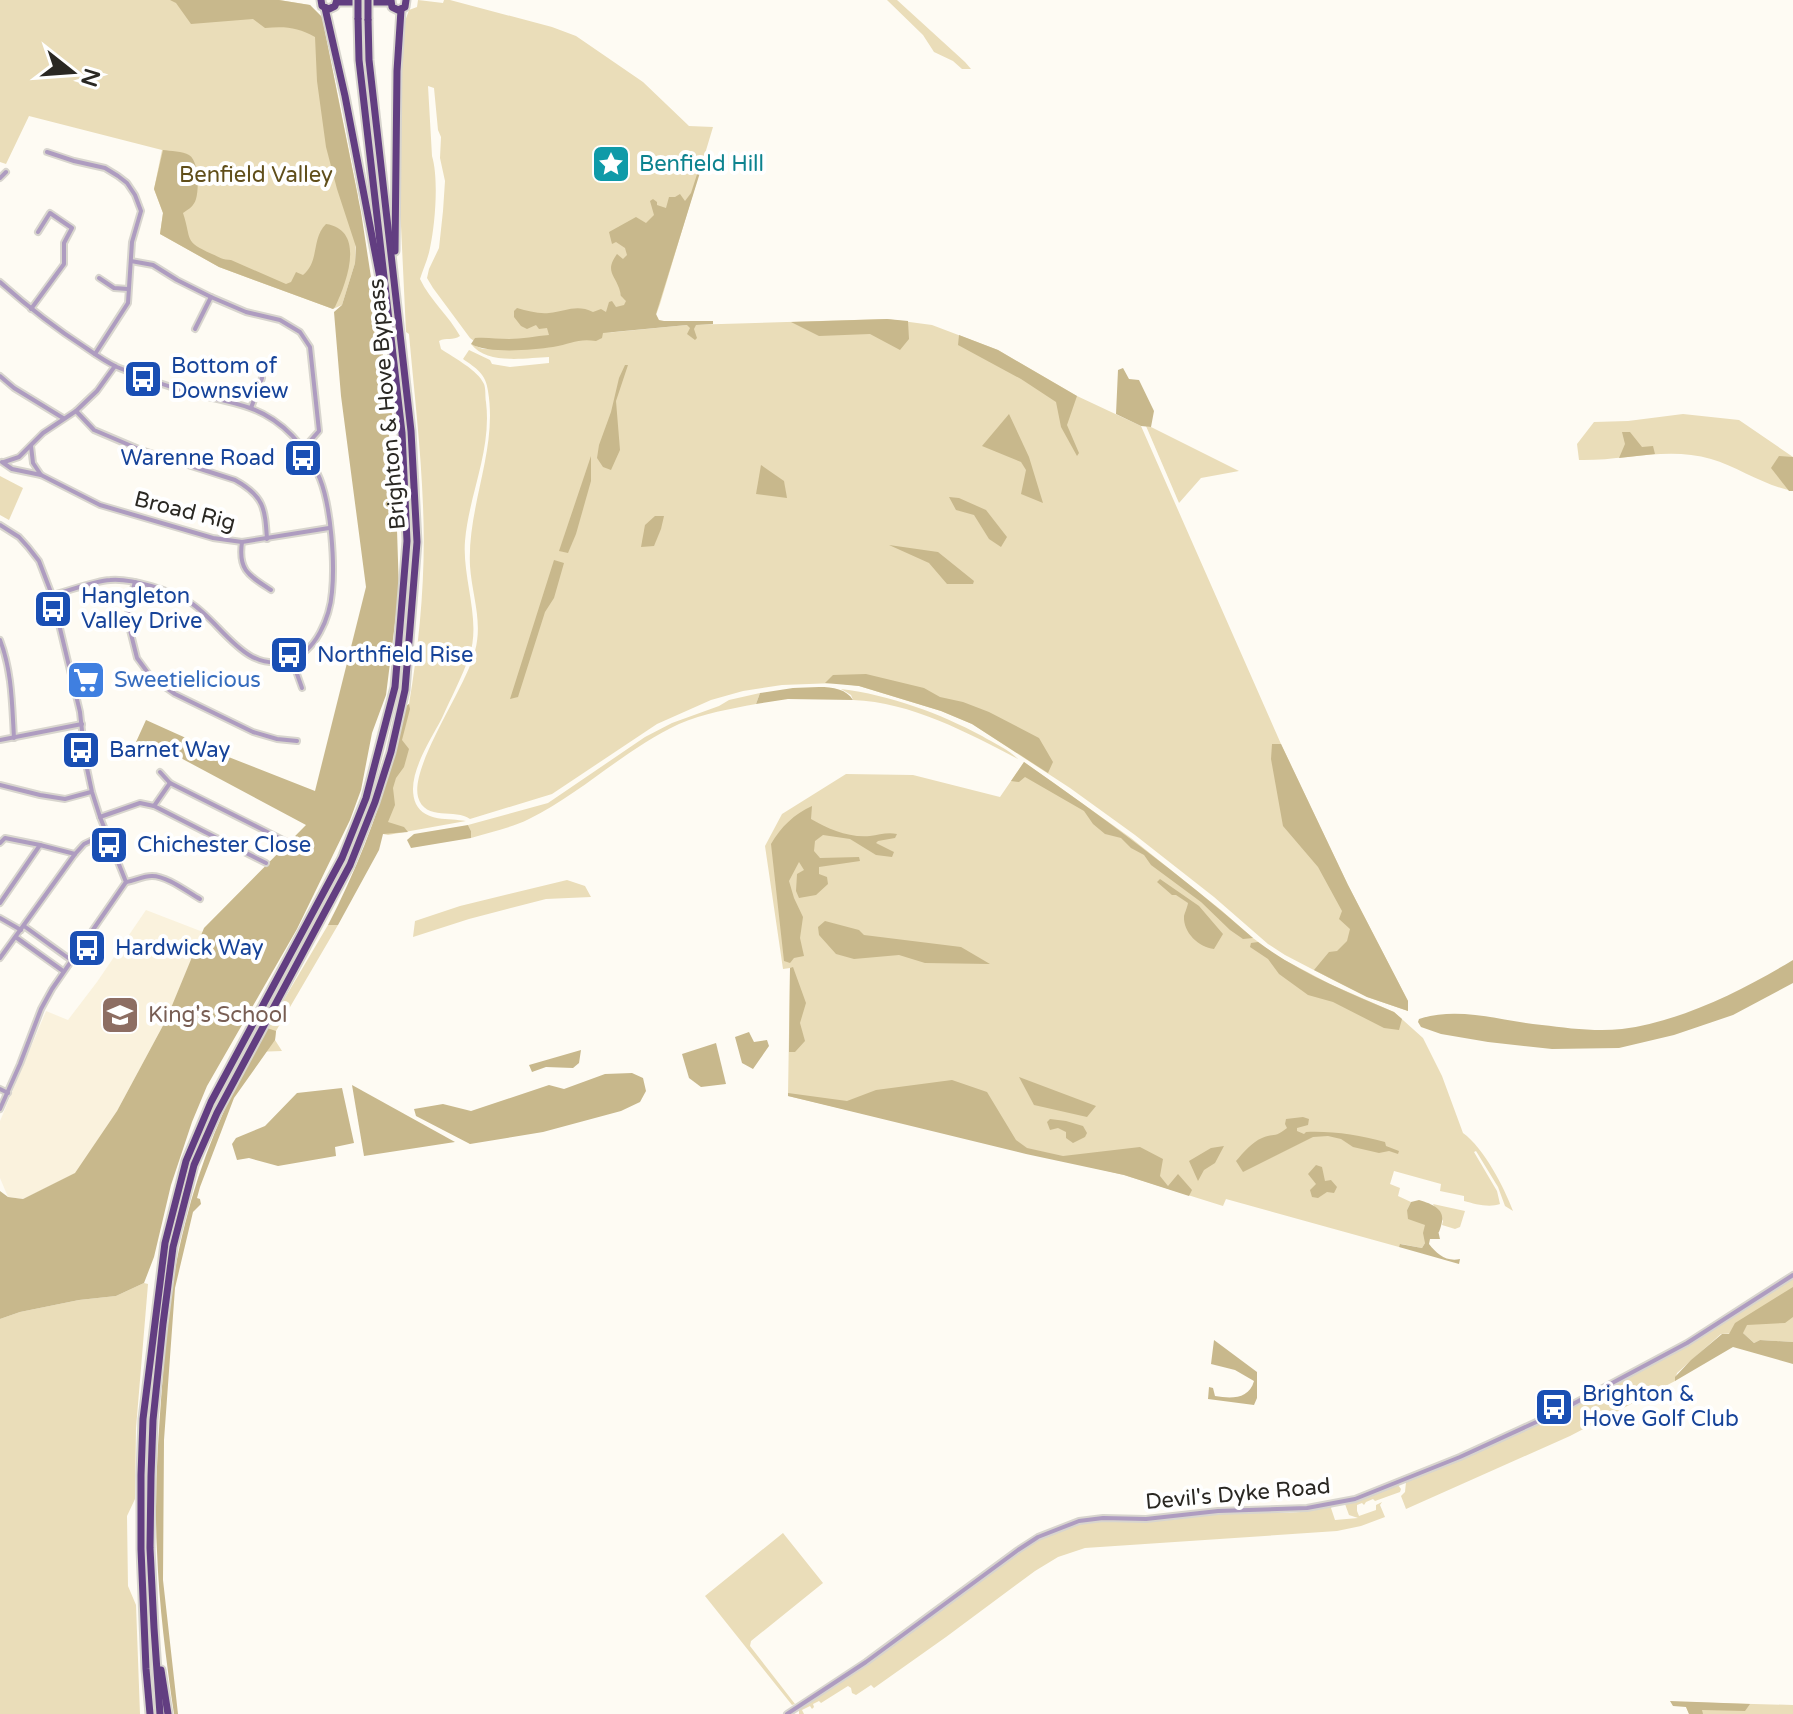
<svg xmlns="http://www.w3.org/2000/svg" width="1793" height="1714" viewBox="0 0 1793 1714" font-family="'Varela Round',sans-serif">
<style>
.built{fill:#faf2dd}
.green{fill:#eaddb9}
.forest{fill:#c8b88c}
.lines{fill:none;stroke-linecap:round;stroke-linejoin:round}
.minor-casing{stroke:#d8d5ce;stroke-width:8}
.trunk-casing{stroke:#d8d5ce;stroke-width:11}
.minor{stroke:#ae9cc0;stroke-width:4}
.trunk{stroke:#623e81;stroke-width:7}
.trunk-bridge-casing{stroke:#d8d5ce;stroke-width:11;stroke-linecap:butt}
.trunk-bridge{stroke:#623e81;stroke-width:7}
.labels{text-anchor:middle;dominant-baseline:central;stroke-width:8;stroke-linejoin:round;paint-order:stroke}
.culture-label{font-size:22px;fill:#0d838f;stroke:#fff;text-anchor:start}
.park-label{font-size:22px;fill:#604e1a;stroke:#fff}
.transit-label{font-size:22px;fill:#164399;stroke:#fff;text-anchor:start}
.street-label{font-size:22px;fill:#2a2823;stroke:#fff}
.shop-label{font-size:22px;fill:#366cbe;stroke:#fff;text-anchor:start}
.education-label{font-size:22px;fill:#785e54;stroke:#fff;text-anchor:start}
</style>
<rect width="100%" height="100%" fill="#fefbf3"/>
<!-- built -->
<polygon class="built" points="146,910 203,932 166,1020 117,1111 75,1174 23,1199 8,1197 0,1178 0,1121 46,1011 68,1020 97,982"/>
<!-- green -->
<g class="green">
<polygon points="0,0 279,0 310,5 322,17 358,196 355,263 342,305 333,309 219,267 160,234 163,213 154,189 162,150 29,116 6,164 0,162"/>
<path d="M418 0 443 3 444 0H450L552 27 576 36 643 82 689 126 713 127 660 304 652 326 605 333 687 325 887 319 932 325 998 350 1077 396 1141 426 1281 744 1348 885 1408 1001V1011L1367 997 1333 980 1285 955 1268 944 1214 897 1135 835 1070 788 972 724 941 711 859 686 836 683 782 685 743 691 711 700 657 724 552 794 470 819C456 808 425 822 418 797 410 765 466 688 475 651 483 622 472 595 470 566 467 506 498 450 488 391 486 374 476 368 463 359L469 350 490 360 492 364 510 367 549 363V357C525 358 487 365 471 344L483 349H498L479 345 470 338 433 288 427 278 429 269 439 248 443 211 445 181 440 158 441 137 438 130 434 88 428 86 432 156C439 179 435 225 430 248 428 259 423 269 420 279 430 300 449 316 460 336 453 341 446 337 439 341L441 349C454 358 478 370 484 384 486 389 485 397 486 402 492 450 469 494 465 541 462 579 482 621 469 657 462 677 451 698 442 718 431 740 404 778 416 804 425 822 449 818 466 821L388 835 383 834 389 774 406 706 409 704C420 639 426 572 423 506 421 449 414 391 409 334L406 332 401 226 398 192 399 93 404 24 409 10 417 7Z"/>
<polygon points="887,0 897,0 965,62 971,69 962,69 953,61 934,52 923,35"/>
<path d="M1683 414 1739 420 1793 457V491C1765 486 1738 467 1711 459 1668 446 1623 461 1579 460L1577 444 1594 422 1628 421Z"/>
<polygon points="1146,426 1151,427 1239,471 1201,478 1179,503"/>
<polygon points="0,476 23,488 9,520 0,515"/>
<path d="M841 689C890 695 939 713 982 736 994 743 1009 750 1018 759 968 733 911 702 853 700L851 695Z"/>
<path d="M760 693 756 704C730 709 704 713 679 724 625 749 582 793 529 819 511 828 490 832 471 838V831L468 825 548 803 645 737 672 723 719 706 729 700Z"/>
<path d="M1024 762 1131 838 1221 910 1253 938 1277 956 1330 984 1394 1012 1423 1038 1442 1076 1463 1133C1484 1148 1504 1187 1513 1211L1505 1206 1498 1187 1476 1151 1474 1152 1497 1191 1500 1204C1489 1208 1475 1204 1464 1201V1196L1440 1191 1441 1184 1394 1171 1390 1184 1400 1188 1398 1196 1411 1202 1407 1210 1426 1225 1425 1243 1422 1248 1401 1244 1399 1247 1226 1199 1223 1206 1124 1175 788 1096 790 968 783 969 765 846 782 814 846 774 913 775 1000 797Z"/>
<polygon points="567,880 585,886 591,897 546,899 469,919 413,937 415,921 460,906"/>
<polygon points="328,925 338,925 276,1031 275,1040 282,1051 253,1052"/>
<polygon points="1433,1204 1465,1211 1460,1227 1455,1229 1442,1225 1443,1221"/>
<path d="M1793 1278V1342L1760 1340 1754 1343 1743 1333 1721 1334 1677 1373 1675 1381 1570 1436 1406 1509 1401 1496 1405 1492 1406 1482C1503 1441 1599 1397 1690 1344 1725 1323 1759 1300 1793 1278Z"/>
<polygon points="144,1283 148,1284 136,1428 135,1499 127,1516 128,1586 136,1605 140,1714 0,1714 0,1319 20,1312 79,1300 116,1296"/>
<path d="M1398 1485 1401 1489 1400 1492 1375 1501 1373 1499 1366 1502 1364 1505 1362 1503 1357 1505V1511L1359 1516 1376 1510V1505L1382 1502 1380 1505 1385 1517 1361 1526 1337 1531 1085 1548 1058 1557 1035 1571 946 1637 874 1688 871 1685 856 1695 852 1693 851 1688 848 1686 821 1703 819 1701 813 1704 814 1707 812 1709 810 1706 802 1710 804 1714H799V1708C851 1675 901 1640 950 1604 992 1574 1032 1534 1084 1523 1106 1518 1129 1522 1151 1521 1175 1521 1199 1515 1224 1513 1259 1511 1298 1517 1332 1506L1331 1508 1335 1520 1358 1518 1349 1515 1345 1504Z"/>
<polygon points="783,1533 823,1583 751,1641 750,1646 795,1704 792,1705 705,1596"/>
<polygon points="1684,1702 1793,1705 1793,1714 1689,1714"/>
</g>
<!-- forest -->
<g class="forest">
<path d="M170 0H279L310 5 322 17 361 212 395 434 389 435 397 530 399 591 386 695 372 733 361 790 350 820 297 929 207 1086 192 1122 171 1185 154 1257 144 1283 116 1296 79 1300 20 1312 0 1319V1191L8 1197 23 1199 75 1173 117 1111 166 1020 204 928 306 825 162 748 154 749 136 742 146 720 226 756 315 791 366 587 341 396 334 312 342 305 355 263 356 247 337 189 326 147 317 81 315 37C298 27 284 26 265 28L253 19 191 24 176 3Z"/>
<path d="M163 150C170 151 183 151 189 155 199 161 199 189 196 199 194 206 189 209 183 213 192 240 183 241 212 254 219 257 223 260 231 260L286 284 291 282 296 272 303 275C320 261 311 239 326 224 366 230 347 282 335 307L333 309 219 267 160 234 163 213 154 189Z"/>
<path d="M701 162 703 163 656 314 659 320 664 321H713V324L696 325 694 329 697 338 695 340 687 334 690 328 687 325 603 333 602 338 596 341C578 338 571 344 553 347 532 350 489 354 471 344L475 338C487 337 497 339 509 339 522 339 536 336 549 335L547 328 539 329 536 325 527 329 521 326 514 317V311L517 308C528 311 538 314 549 313 566 311 577 304 593 312L601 309 606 312 609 302 612 301 616 307 624 305 626 301C617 291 623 300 619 288 614 274 605 271 617 254L623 259 627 255 625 248 616 242 612 244 609 232 636 217 646 223 654 215 650 201 653 199 657 202V205L666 208 669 197H675L680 194 685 201 691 193Z"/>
<polygon points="887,319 908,321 909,339 900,350 870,334 819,336 791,322"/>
<polygon points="959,335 998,350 1077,396 1067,425 1079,453 1077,456 1061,427 1056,402 1021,379 958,345"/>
<polygon points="625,365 628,365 616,401 620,450 611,470 603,467 597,458 599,445 611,412 619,378"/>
<polygon points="1123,368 1129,379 1139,380 1154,411 1151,427 1141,426 1116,414 1118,370"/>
<polygon points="1009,414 1029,457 1043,503 1021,494 1026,470 1021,462 982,446"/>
<polygon points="1622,432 1630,432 1642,447 1653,446 1655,454 1619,458 1625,444"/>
<polygon points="591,456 591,481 576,534 568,553 559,551"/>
<polygon points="1779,456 1793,457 1793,491 1789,491 1771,468"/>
<polygon points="761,465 784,481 787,498 756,494"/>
<polygon points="949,497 959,498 986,510 1007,537 1001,547 989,539 974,515 956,510"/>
<polygon points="655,516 664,516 661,529 654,546 641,547 645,525"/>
<polygon points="889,545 938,552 974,581 973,584 947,584 929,563"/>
<polygon points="554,560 564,563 554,598 545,612 518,697 510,699"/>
<polygon points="866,674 924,688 940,697 963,702 989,712 1039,738 1053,762 1048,773 972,724 941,711 859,686 825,683 833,675"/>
<path d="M793 688C812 688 842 682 853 700L788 699 756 704 760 693Z"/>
<path d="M409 704 410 709 402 740 409 749 404 767 396 778 393 788 395 805 388 822 404 827 408 832 383 834 379 850 338 925H328C364 856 390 782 406 706Z"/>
<polygon points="1272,744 1281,744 1348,885 1408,1001 1408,1011 1367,997 1314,970 1329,952 1337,951 1347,941 1350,929 1339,919 1342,911 1318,867 1283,826 1271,759"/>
<path d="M1024 762C1103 817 1180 874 1253 938L1243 939 1230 930 1201 902 1151 865 1144 855 1131 848 1121 838 1105 834 1093 824 1084 811 1025 777 1019 782 1011 781Z"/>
<path d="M812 806 811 819C828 829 849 838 870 836 879 835 887 832 897 834L895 838 878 841 876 843 894 852 892 857 876 855 850 839 823 835 815 841 814 851 820 858 859 857 860 861 819 867V874L827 877 828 884 816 895 799 898 796 891 797 874 804 870 799 862 789 881 794 898 803 917 800 938 804 956 794 958 790 963 784 961 771 844C781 827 794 814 812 806Z"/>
<polygon points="468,825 471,831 471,838 411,848 407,840 414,834"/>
<path d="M1160 879 1199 906 1223 934 1214 949C1199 947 1183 933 1184 916 1184 915 1188 905 1188 903L1176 895H1172L1157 882Z"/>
<polygon points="825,921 859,930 864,935 961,947 990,964 925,963 899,955 854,959 836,954 819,935 818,927"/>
<path d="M1258 942C1300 973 1347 992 1394 1012L1402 1019 1399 1030 1384 1028 1333 1002 1308 995 1279 974 1268 959 1250 947 1251 943Z"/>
<path d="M1793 960V983L1733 1015 1674 1035 1619 1048 1552 1049 1488 1042 1441 1034 1421 1027 1418 1022 1419 1019C1459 1006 1501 1021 1542 1025 1567 1028 1596 1032 1622 1029 1680 1022 1743 990 1793 960Z"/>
<polygon points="793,967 806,1003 800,1023 805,1041 795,1052 789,1052 790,968"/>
<path d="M267 1028 276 1031 275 1040 234 1098 200 1187 197 1198 200 1199 201 1204 193 1212 175 1288 164 1440 163 1580 178 1714H174C166 1660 159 1605 157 1551 154 1496 158 1441 162 1386 166 1332 171 1277 185 1224 202 1154 231 1089 267 1028Z"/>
<polygon points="749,1032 754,1042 767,1040 769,1046 753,1069 742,1063 735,1037"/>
<polygon points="716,1043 726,1084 701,1087 689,1078 682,1054"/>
<polygon points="581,1050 579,1063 573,1068 546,1067 532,1072 529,1065"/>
<polygon points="632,1073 643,1078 646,1091 640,1102 621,1111 543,1132 470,1144 416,1116 414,1109 443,1104 471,1111 549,1085 564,1089 605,1074"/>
<polygon points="1019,1077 1096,1106 1087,1117 1034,1105"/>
<polygon points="952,1080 987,1092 1016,1140 1027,1148 1063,1156 1140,1147 1163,1159 1160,1176 1168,1186 1178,1174 1192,1190 1189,1196 1124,1175 1026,1154 788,1096 788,1093 847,1101 876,1090"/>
<polygon points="352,1085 455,1142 364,1156"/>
<polygon points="342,1088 354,1143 335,1147 336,1156 278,1166 249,1158 237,1160 232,1144 236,1138 265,1126 297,1093"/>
<path d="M1303 1117 1309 1119 1308 1125 1297 1128V1131L1304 1134 1306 1132C1334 1131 1359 1135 1385 1142L1386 1146 1399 1151 1398 1154 1389 1151 1379 1153 1353 1147 1341 1139 1328 1136 1313 1137 1243 1172 1236 1161C1243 1153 1252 1142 1262 1138 1274 1133 1275 1138 1287 1128L1285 1124 1286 1119Z"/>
<polygon points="1050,1119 1066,1121 1083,1126 1087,1133 1085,1137 1073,1143 1066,1138 1066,1132 1058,1128 1050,1130 1047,1122"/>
<polygon points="1224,1146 1215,1163 1204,1170 1198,1181 1189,1161 1211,1148"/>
<polygon points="1316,1165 1322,1167 1325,1181 1331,1180 1337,1187 1334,1193 1327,1192 1318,1198 1312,1197 1310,1190 1316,1184 1308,1174"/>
<path d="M1419 1200C1432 1204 1447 1209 1441 1226 1438 1237 1438 1228 1440 1239H1430L1429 1244C1437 1254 1446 1262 1460 1259L1459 1264 1399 1247 1400 1244 1422 1248 1425 1243 1423 1233 1425 1225 1408 1219 1407 1210 1411 1202Z"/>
<polygon points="1793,1287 1793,1317 1785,1323 1747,1325 1743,1333 1754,1343 1760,1340 1793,1342 1793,1364 1733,1347 1675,1381 1675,1377 1691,1360 1722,1334 1729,1334 1735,1323"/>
<path d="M1214 1340 1257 1372V1398L1254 1405 1208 1399 1209 1387 1213 1388 1215 1396C1232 1399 1249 1399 1254 1381L1235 1370 1211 1364Z"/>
<polygon points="1670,1701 1750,1704 1745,1711 1702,1710 1703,1714 1689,1714 1686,1707 1673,1706"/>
</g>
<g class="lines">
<defs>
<g id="minor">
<polyline points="47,152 74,161 105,168 118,176 127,183 135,195 141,211 132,242 128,303 95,354"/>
<polyline points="0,178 6,172"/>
<polyline points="131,261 153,265 177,280 211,297 246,312 280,320 300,332 310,347 319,431 304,448"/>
<polyline points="99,278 114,288 128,289"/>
<path d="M0 282C27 306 55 328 86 348 96 355 106 362 117 367 141 377 166 386 191 393 210 398 231 401 250 408 281 419 308 447 320 479 331 507 335 562 332 592 330 617 316 652 290 660 244 674 223 624 191 603 173 591 132 578 110 580 94 581 69 591 52 595"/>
<polyline points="31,309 64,264 64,243 72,228 50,213 38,232"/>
<polyline points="195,329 211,297"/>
<polyline points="0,376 14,388 63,418"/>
<polyline points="251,408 262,378"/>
<path d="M76 411 94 430 141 450 235 480C264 496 265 508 267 539"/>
<polyline points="31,446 33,463 41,475"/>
<polyline points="2,462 12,469 41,475 100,505 213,538 242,542 329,528"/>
<polyline points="4,462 19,457 43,433 76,411 97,391 115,366"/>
<polyline points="0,525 19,537 28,547 39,561 52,595 80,712 85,759 92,792 100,817 126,882 52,989 41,1009 20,1064 0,1109"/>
<path d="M242 542C238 570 248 575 271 590"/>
<polyline points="135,582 128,606 130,630 137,658 151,677 175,694 253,732 277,739 297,741"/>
<path d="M0 640C12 671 12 704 14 738"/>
<polyline points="292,660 302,688"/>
<polyline points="0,740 82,724"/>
<polyline points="160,772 170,783"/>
<polyline points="0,785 40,795 65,799 91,792"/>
<polyline points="154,806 170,783 289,843"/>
<polyline points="100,817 140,803 154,806 266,863"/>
<polyline points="0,843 5,838 40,845"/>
<path d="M126 882C135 881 142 876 152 876 167 876 186 891 200 899"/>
<polyline points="0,903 40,845 75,854"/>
<polyline points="0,918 21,930"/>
<polyline points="24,926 71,960"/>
<polyline points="17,938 63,971"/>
<polyline points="0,958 75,854 84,844 105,834"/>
<polyline points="0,1089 8,1093"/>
<polyline points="787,1714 866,1662 1018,1550 1038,1537 1079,1521 1103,1518 1146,1519 1218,1511 1307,1508 1355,1499 1460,1457 1556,1413 1687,1343 1793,1275"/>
</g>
<g id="trunk">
<polyline points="321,0 322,6 329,9 335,6 337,0"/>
<polyline points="391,0 392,7 398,10 405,7 406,0"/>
<polyline points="337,2 390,2"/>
<polyline points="325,8 345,96 380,278"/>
<polyline points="395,251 397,71 401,10"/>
<polyline points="161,1670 168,1714"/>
<polyline points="150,1714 146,1669 141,1549 141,1475 143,1419 165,1243 186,1161 211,1102 342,858 366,798 395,687 407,541 402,433 359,60 358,18"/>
<polyline points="160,1714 154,1628 150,1548 151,1476 153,1420 163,1324 173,1247 194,1165 217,1113 350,865 375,802 391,752 405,690 417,542 411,431 369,60 368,19"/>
</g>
</defs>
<!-- minor casing -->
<use href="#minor" class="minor-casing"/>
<!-- trunk casing -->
<use href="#trunk" class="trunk-casing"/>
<!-- minor -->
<use href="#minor" class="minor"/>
<!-- trunk -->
<use href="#trunk" class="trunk"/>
<defs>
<g id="trunk-bridge">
<polyline points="358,0 358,18"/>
<polyline points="368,0 368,19"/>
</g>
</defs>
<!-- trunk-bridge casing -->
<use href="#trunk-bridge" class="trunk-bridge-casing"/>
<!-- trunk-bridge -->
<use href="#trunk-bridge" class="trunk-bridge"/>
</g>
<!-- icons -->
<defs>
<symbol id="sight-square" viewBox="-11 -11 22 22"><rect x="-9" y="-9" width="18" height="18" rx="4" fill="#0f9aa8" stroke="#fff"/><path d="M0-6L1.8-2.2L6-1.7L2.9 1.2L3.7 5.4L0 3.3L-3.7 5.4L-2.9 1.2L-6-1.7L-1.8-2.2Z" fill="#fff"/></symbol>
<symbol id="bus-square" viewBox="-11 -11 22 22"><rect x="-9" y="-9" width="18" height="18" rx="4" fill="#1a4fb4" stroke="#fff"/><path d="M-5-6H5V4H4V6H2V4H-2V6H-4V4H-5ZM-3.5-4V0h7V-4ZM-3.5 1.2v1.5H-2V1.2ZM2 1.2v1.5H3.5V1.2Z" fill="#fff"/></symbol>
<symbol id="supermarket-square" viewBox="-11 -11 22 22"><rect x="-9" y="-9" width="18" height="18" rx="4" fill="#3f7fe0" stroke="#fff"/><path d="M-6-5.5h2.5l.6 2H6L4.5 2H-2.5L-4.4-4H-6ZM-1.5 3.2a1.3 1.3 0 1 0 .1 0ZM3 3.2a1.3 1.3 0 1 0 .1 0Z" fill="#fff"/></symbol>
<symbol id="school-square" viewBox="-11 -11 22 22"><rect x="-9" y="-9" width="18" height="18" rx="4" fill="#8d6e63" stroke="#fff"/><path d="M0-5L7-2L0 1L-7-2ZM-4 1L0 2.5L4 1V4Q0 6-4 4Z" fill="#fff"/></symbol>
</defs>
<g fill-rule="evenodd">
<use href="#sight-square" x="589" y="142" width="44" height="44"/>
<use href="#bus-square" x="121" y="357" width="44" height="44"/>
<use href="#bus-square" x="281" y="436" width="44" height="44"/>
<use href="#bus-square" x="31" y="587" width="44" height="44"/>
<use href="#bus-square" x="267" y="633" width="44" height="44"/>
<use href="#supermarket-square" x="64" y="658" width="44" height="44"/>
<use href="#bus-square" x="59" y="728" width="44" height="44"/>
<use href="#bus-square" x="87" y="823" width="44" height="44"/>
<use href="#bus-square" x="65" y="926" width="44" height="44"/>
<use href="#school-square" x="98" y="993" width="44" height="44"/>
<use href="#bus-square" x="1532" y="1385" width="44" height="44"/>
</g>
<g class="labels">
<!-- culture labels -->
<g class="culture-label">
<text x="639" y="164">Benfield Hill</text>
</g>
<!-- park labels -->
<g class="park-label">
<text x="256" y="175">Benfield Valley</text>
</g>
<!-- transit labels -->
<g class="transit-label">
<text x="171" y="366">Bottom of<tspan x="171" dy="25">Downsview</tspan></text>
<text x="275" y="458" text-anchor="end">Warenne Road</text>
<text x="81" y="596">Hangleton<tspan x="81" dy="25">Valley Drive</tspan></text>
<text x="317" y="655">Northfield Rise</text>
<text x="109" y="750">Barnet Way</text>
<text x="137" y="845">Chichester Close</text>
<text x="115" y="948">Hardwick Way</text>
<text x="1582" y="1394">Brighton &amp;<tspan x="1582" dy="25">Hove Golf Club</tspan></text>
</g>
<!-- street labels -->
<g class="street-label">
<text transform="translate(387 404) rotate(-95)">Brighton &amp; Hove Bypass</text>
<text transform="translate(185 511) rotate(14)">Broad Rig</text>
<text transform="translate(1238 1494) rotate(-5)">Devil's Dyke Road</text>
</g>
<!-- shop labels -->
<g class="shop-label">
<text x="114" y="680">Sweetielicious</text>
</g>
<!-- education labels -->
<g class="education-label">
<text x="148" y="1015">King's School</text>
</g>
</g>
<!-- north arrow -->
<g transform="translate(72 72) rotate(107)" stroke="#ffffff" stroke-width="6" paint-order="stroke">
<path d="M0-6L14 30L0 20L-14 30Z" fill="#2a2823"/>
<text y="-12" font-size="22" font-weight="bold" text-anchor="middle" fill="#2a2823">N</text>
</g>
</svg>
